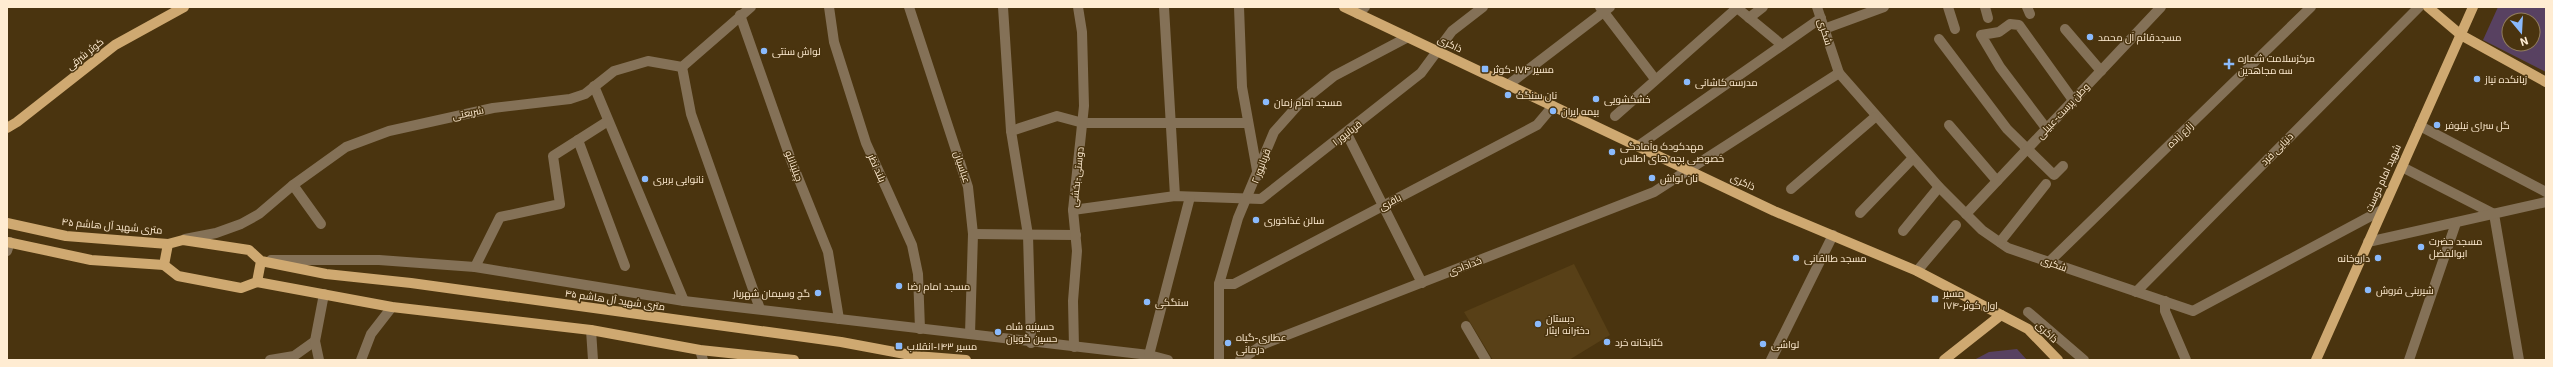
<svg xmlns="http://www.w3.org/2000/svg" width="2553" height="367" viewBox="0 0 2553 367" font-family="'IBM Plex Sans',Cairo,sans-serif">
<style>
.built{fill:#584017}
.green{fill:#584161;fill-rule:evenodd}
.lines{fill:none;stroke-linecap:round;stroke-linejoin:round}
.minor{stroke:#847157;stroke-width:10}
.major{stroke:#cfa971;stroke-width:10}
.poi-dot{fill:#8abafc;stroke:#4a340f;stroke-width:1.5}
.labels{text-anchor:middle;dominant-baseline:central;stroke-width:3;stroke-linejoin:round;paint-order:stroke}
.street-label{font-size:10px;fill:#ffecd2;stroke:#4a340f}
.poi-label{font-size:10px;fill:#ffecd2;stroke:#4a340f;text-anchor:start}
</style>
<rect width="100%" height="100%" fill="#4a340f"/>
<!-- built -->
<polygon class="built" points="1574,264 1610,335 1569,360 1493,360 1464,312"/>
<!-- green -->
<g class="green">
<path d="M2498 7H2546V72L2483 40ZM2509 20H2533V44H2509Z"/>
<polygon points="2017,349 2027,360 1974,360 1989,352"/>
</g>
<g class="lines">
<!-- minor -->
<g class="minor">
<polyline points="829,7 834,42 866,143 912,245 918,274 920,329"/>
<polyline points="909,7 968,187 973,234 970,334"/>
<polyline points="1003,7 1011,131 1028,235 1031,343"/>
<polyline points="1164,7 1175,196"/>
<polyline points="1239,7 1242,87 1258,176"/>
<polyline points="1600,7 1655,79"/>
<polyline points="1736,7 1782,45"/>
<polyline points="1817,7 1839,73 1939,187 1982,230 2008,248 2193,311 2382,210"/>
<polyline points="1948,7 1955,29"/>
<polyline points="1985,7 1988,18"/>
<polyline points="2027,7 2030,14"/>
<polyline points="1358,14 1365,7"/>
<polyline points="740,15 791,160 828,252 839,319"/>
<polyline points="1749,18 1763,7"/>
<polyline points="1824,29 1884,7"/>
<polyline points="2065,29 2101,71"/>
<polyline points="1939,39 2007,129 2054,175 2063,166"/>
<polyline points="682,67 691,114 760,309"/>
<polyline points="1508,85 1610,7"/>
<polyline points="594,86 684,301"/>
<polyline points="1615,116 1737,8"/>
<polyline points="1949,125 1997,181"/>
<polyline points="2420,126 2546,192"/>
<polyline points="2046,128 2000,67 1981,35 1999,32 2010,24 2019,25 2073,100"/>
<polyline points="1011,131 1057,116 1083,123 1248,123"/>
<polyline points="1347,134 1422,283"/>
<polyline points="578,140 625,266"/>
<polyline points="1638,146 1821,18"/>
<polyline points="2402,167 2494,214 2519,360"/>
<polyline points="293,185 321,224"/>
<polyline points="1791,189 1875,117"/>
<polyline points="1073,210 1175,196 1261,199 1421,73 1452,31 1483,7"/>
<polyline points="1860,213 1913,158"/>
<polyline points="1966,214 2161,7"/>
<polyline points="1903,231 1939,187"/>
<polyline points="973,234 1076,235"/>
<polyline points="185,239 216,233 241,224 259,214 293,185 346,147 389,131 493,108 570,99 585,94 614,71 648,61 682,67 751,7"/>
<polyline points="2000,242 2046,184"/>
<polyline points="2368,242 2546,202"/>
<polyline points="7,251 10,242"/>
<polyline points="271,260 379,260 475,267 684,301 1149,355 1168,360"/>
<polyline points="2049,262 2311,7"/>
<polyline points="475,267 500,217 560,204 553,156 608,121"/>
<polyline points="1917,271 1956,225"/>
<polyline points="1219,284 1234,284 1537,125 1553,106"/>
<polyline points="2136,292 2419,7"/>
<polyline points="2165,301 2165,311 2186,360"/>
<polyline points="2028,312 2084,360"/>
<polyline points="1466,326 1486,360"/>
<polyline points="591,330 593,360"/>
<polyline points="1074,347 1073,301 1077,251 1073,210 1084,106 1082,32 1078,7"/>
<polyline points="700,350 703,360"/>
<polyline points="1149,355 1190,197"/>
<polyline points="270,360 294,356 315,341"/>
<polyline points="319,360 315,341 324,294"/>
<polyline points="361,360 371,334 392,307"/>
<polyline points="1219,360 1219,284 1238,218 1274,132 1299,104 1334,76 1408,37"/>
<polyline points="1240,360 1264,344 1654,192 1839,73"/>
<polyline points="1771,360 1833,235"/>
<polyline points="2409,360 2456,223"/>
</g>
<!-- major -->
<g class="major">
<polyline points="1344,7 1774,211 1917,271 2028,329 2058,360"/>
<polyline points="2428,7 2461,35 2546,82"/>
<polyline points="7,128 17,122 115,45 184,7"/>
<polyline points="7,223 66,236 168,244"/>
<polyline points="7,242 91,260 164,265"/>
<polyline points="261,261 257,282 241,288 178,276 164,265 168,244 183,240 249,250 261,261 326,274 411,283 841,342 916,356 966,360"/>
<polyline points="257,282 392,307 591,330 700,350 794,360"/>
<polyline points="1944,360 2001,315"/>
<polyline points="2316,360 2473,7"/>
</g>
</g>
<!-- markers -->
<g class="poi-dot">
<circle cx="2090" cy="37" r="4"/>
<circle cx="764" cy="51" r="4"/>
<path d="M2227 58h4v4h4v4h-4v4h-4v-4h-4v-4h4z"/>
<rect x="1481" y="65" width="8" height="8" rx="2"/>
<circle cx="2477" cy="79" r="4"/>
<circle cx="1687" cy="82" r="4"/>
<circle cx="1508" cy="95" r="4"/>
<circle cx="1596" cy="99" r="4"/>
<circle cx="1266" cy="102" r="4"/>
<circle cx="1553" cy="111" r="4"/>
<circle cx="2437" cy="125" r="4"/>
<circle cx="1612" cy="152" r="4"/>
<circle cx="1652" cy="178" r="4"/>
<circle cx="645" cy="179" r="4"/>
<circle cx="1256" cy="220" r="4"/>
<circle cx="2421" cy="247" r="4"/>
<circle cx="1796" cy="258" r="4"/>
<circle cx="2378" cy="258" r="4"/>
<circle cx="899" cy="286" r="4"/>
<circle cx="2368" cy="290" r="4"/>
<circle cx="818" cy="293" r="4"/>
<rect x="1931" y="295" width="8" height="8" rx="2"/>
<circle cx="1147" cy="302" r="4"/>
<circle cx="1538" cy="324" r="4"/>
<circle cx="998" cy="332" r="4"/>
<circle cx="1607" cy="342" r="4"/>
<circle cx="1228" cy="343" r="4"/>
<circle cx="1763" cy="344" r="4"/>
<rect x="895" y="342" width="8" height="8" rx="2"/>
</g>
<g class="labels">
<!-- street labels -->
<g class="street-label">
<text transform="translate(1825 32) rotate(72)">شکری</text>
<text transform="translate(1450 44) rotate(25)">ذاکری</text>
<text transform="translate(85 54) rotate(-39)">کوثر شرقی</text>
<text transform="translate(2063 111) rotate(-47)">وطن پرست-عبیلی</text>
<text transform="translate(468 113) rotate(-12)">شریعتی</text>
<text transform="translate(1347 133) rotate(-38)">قربانپور ۱</text>
<text transform="translate(2180 135) rotate(-44)">زارع زاده</text>
<text transform="translate(2277 149) rotate(-45)">دنیایی فرد</text>
<text transform="translate(794 166) rotate(69)">چیلینانلو</text>
<text transform="translate(1261 166) rotate(-69)">قربانپور ۲</text>
<text transform="translate(962 167) rotate(72)">عباسیان</text>
<text transform="translate(877 168) rotate(66)">بلند نظر</text>
<text transform="translate(1077 177) rotate(-84)">دوستی-بخشی</text>
<text transform="translate(2383 178) rotate(-66)">شهید امام دوست</text>
<text transform="translate(1743 182) rotate(25)">ذاکری</text>
<text transform="translate(1390 202) rotate(-28)">باقری</text>
<text transform="translate(112 226) rotate(5)">۴۵ متری شهید آل هاشم</text>
<text transform="translate(2054 264) rotate(19)">شکری</text>
<text transform="translate(1465 266) rotate(-21)">خدادادی</text>
<text transform="translate(615 300) rotate(8)">۴۵ متری شهید آل هاشم</text>
<text transform="translate(2047 332) rotate(44)">ذاکری</text>
</g>
<!-- poi labels -->
<g class="poi-label">
<text x="2098" y="37">مسجدقائم آل محمد</text>
<text x="772" y="51">لواش سنتی</text>
<text x="2238" y="58">مرکزسلامت شماره<tspan x="2238" dy="12">سه مجاهدین</tspan></text>
<text x="1493" y="69">مسیر ۱۷۴-کوثر</text>
<text x="2485" y="79">زبانکده نیاز</text>
<text x="1695" y="82">مدرسه کاشانی</text>
<text x="1516" y="95">نان سنگک</text>
<text x="1604" y="99">خشکشویی</text>
<text x="1274" y="102">مسجد امام زمان</text>
<text x="1561" y="111">بیمه ایران</text>
<text x="2445" y="125">گل سرای نیلوفر</text>
<text x="1620" y="146">مهدکودک وآمادگی<tspan x="1620" dy="12">خصوصی بچه های اطلس</tspan></text>
<text x="1660" y="178">نان لواش</text>
<text x="653" y="179">نانوایی بربری</text>
<text x="1264" y="220">سالن غذاخوری</text>
<text x="2429" y="241">مسجد حضرت<tspan x="2429" dy="12">ابوالفضل</tspan></text>
<text x="1804" y="258">مسجد طالقانی</text>
<text x="2370" y="258" text-anchor="end">داروخانه</text>
<text x="907" y="286">مسجد امام رضا</text>
<text x="2376" y="290">شیرینی فروش</text>
<text x="810" y="293" text-anchor="end">گچ وسیمان شهریار</text>
<text x="1943" y="293">مسیر<tspan x="1943" dy="12">۱۷۴-اول کوثر</tspan></text>
<text x="1155" y="302">سنگکی</text>
<text x="1546" y="318">دبستان<tspan x="1546" dy="12">دخترانه ایثار</tspan></text>
<text x="1006" y="326">حسینیه شاه<tspan x="1006" dy="12">حسین گویان</tspan></text>
<text x="1236" y="337">عطاری-گیاه<tspan x="1236" dy="12">درمانی</tspan></text>
<text x="1615" y="342">کتابخانه خرد</text>
<text x="1771" y="344">لواشی</text>
<text x="907" y="346">مسیر ۱۴۳-انقلاب</text>
</g>
</g>
<!-- border -->
<rect width="2553" height="367" fill="none" stroke="#ffecd2" stroke-width="16"/>
<!-- north arrow -->
<g transform="translate(2521 32) rotate(162)"><circle r="19" fill="#4a340f" stroke="#927e5d"/>
<path d="M0-3L7 15L0 10L-7 15Z" fill="#8abafc"/>
<text y="-6" font-size="11" font-weight="bold" text-anchor="middle" fill="#ffecd2">N</text>
</g>
</svg>
